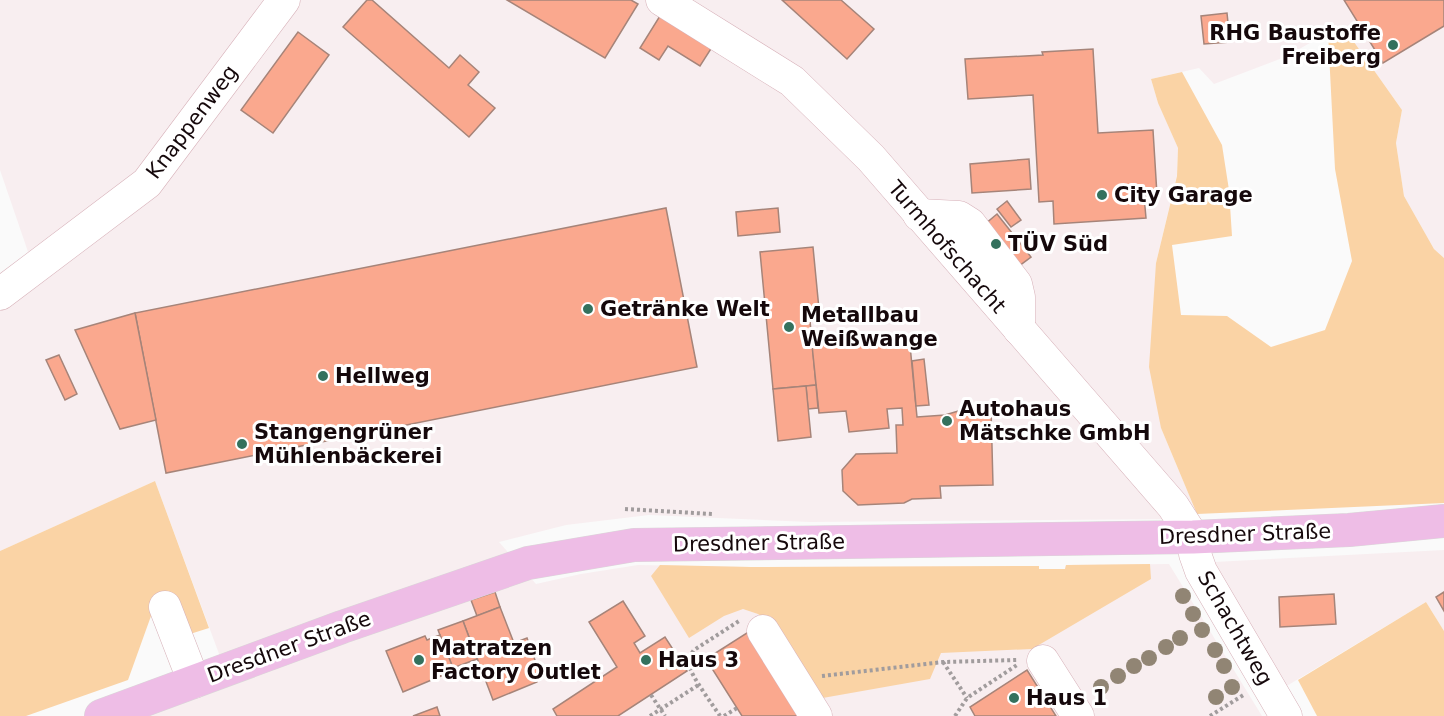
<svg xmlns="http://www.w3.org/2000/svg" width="1444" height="716" viewBox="0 0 1444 716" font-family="'DejaVu Sans',sans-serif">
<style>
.built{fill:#f8eef0}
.green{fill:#fad3a5}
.building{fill:#faa88e;stroke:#a68479;stroke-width:1.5}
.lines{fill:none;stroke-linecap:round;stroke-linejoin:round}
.minor-casing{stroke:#d7b1b9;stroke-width:33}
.major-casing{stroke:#dad7d8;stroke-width:34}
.path{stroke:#a19c9d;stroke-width:4;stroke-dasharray:3 3;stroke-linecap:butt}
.minor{stroke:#fff;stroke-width:32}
.major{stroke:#eebde6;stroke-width:33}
.tree{fill:#918574}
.poi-dot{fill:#34715d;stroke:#fff;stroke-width:2}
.labels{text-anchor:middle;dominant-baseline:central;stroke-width:6;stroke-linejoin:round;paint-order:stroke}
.poi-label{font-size:21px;font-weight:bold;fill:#15080b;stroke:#fff;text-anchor:start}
.street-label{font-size:21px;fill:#15080b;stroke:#fff}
</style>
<rect width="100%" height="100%" fill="#fafafa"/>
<!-- built -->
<g class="built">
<polygon points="0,0 1444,0 1444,258 1434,249 1404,196 1396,143 1402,110 1342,25 1285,57 1214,84 1199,68 1151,79 1158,103 1178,148 1177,175 1156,263 1161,428 1197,514 1178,519 810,522 649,515 566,525 499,542 536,584 581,574 638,565 751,567 1039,566 1039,569 1065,569 1066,565 1169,564 1262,716 139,716 225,670 155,481 0,551 0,309 38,281 0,170"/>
<polygon points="1444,550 1444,631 1426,602 1285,687 1246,624 1214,562"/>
</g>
<!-- green -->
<g class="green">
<polygon points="1342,25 1402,110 1396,143 1404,196 1434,249 1444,258 1444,503 1197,514 1161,428 1149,367 1156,263 1177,176 1178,148 1158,103 1151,79 1182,72 1222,145 1229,190 1232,236 1172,245 1181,315 1227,316 1271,347 1325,330 1352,261 1335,169 1328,33"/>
<polygon points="155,481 209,628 190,634 178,606 151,616 128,680 26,716 0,716 0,551"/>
<polygon points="1150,564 1151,579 1032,649 941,653 930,679 817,699 769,624 758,614 743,609 724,616 689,638 651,576 660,565 751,567 1039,566 1039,569 1065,569 1066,565"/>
<polygon points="1426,602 1444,631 1444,716 1317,716 1298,680"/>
</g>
<!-- building -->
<g class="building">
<polygon points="367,0 372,0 449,68 460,55 479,72 468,85 495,108 469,137 343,27"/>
<polygon points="507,0 631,0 638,4 605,58"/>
<polygon points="782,0 841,0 874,29 847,59"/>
<polygon points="1344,0 1444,0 1444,26 1383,63"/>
<polygon points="663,11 714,44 700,66 668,46 659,60 640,48"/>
<polygon points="1227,13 1230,42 1204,44 1201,16"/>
<polygon points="298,32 329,55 273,133 241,110"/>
<polygon points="1093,49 1098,133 1153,130 1157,195 1144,196 1146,218 1054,224 1053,201 1039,202 1033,95 968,99 965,59 1043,55 1042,52"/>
<polygon points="1029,159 1031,189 972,193 970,164"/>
<polygon points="1007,201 1021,220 1011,227 997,209"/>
<polygon points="666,208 697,367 166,473 135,313"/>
<polygon points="778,208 780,232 738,236 736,212"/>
<polygon points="997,214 1031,257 1015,269 984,225"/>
<polygon points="813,247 819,309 809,310 816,385 773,389 760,252"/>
<polygon points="135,313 156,420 120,429 75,330"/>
<polygon points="909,335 917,417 945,415 965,409 991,408 993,485 940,486 941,498 912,499 904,503 858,505 843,491 842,470 856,454 897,453 896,425 903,425 902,408 887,409 889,428 849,432 846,411 819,413 812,345"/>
<polygon points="59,355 77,394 65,400 46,360"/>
<polygon points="924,359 929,405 916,406 912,361"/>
<polygon points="816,385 818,408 808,409 806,386"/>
<polygon points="806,386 811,437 778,441 773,389"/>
<polygon points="495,592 500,607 477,616 471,600"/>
<polygon points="1444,592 1444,611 1436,597"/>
<polygon points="1334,594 1336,624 1280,627 1279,597"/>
<polygon points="623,601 645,636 634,643 640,653 665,637 687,671 618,716 557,716 553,709 617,667 589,622"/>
<polygon points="500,607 514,643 527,638 540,674 537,682 493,700 463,621"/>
<polygon points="463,621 477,659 453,668 438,630"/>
<polygon points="750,631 803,716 742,716 706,659"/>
<polygon points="440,635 453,668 440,673 441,676 403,692 386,651 425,636 427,640"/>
<polygon points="1027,670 1056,716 975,716 970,707"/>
<polygon points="437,707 440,716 413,716"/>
</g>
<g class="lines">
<defs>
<g id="minor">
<polyline points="662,0 792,81 871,158 1173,506 1193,537 1195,554 1201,571 1286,716"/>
<polyline points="919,215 959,217 970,224 1016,284 1019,297 1019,329"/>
<polyline points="0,294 147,183 284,0"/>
<polyline points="165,607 194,682"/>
<polyline points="763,631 816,716"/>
<polyline points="1043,661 1078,716"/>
</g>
<polyline id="major" points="101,716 342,627 528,563 634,545 1193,537 1349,530 1444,521"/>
</defs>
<!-- minor casing -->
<use href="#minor" class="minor-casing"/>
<!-- major casing -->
<use href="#major" class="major-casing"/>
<!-- path -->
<g class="path">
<polyline points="625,509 712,514"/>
<polyline points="943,662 967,698"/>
<polyline points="822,676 943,662 1017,660"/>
<polyline points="651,695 665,716"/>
<polyline points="650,716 700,684"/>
<path d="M720 716C713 705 690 675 689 664 689 659 691 654 694 650L739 621"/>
<polyline points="724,716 737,708"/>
<polyline points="955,716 967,698 1017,665"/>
<polyline points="1210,716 1245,694"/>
</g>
<!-- minor -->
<use href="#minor" class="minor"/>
<!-- major -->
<use href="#major" class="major"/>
</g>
<!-- trees -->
<g class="tree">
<circle cx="1183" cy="596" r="8"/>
<circle cx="1193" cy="614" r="8"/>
<circle cx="1202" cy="630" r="8"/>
<circle cx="1180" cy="638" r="8"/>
<circle cx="1166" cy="647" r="8"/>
<circle cx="1215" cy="650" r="8"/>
<circle cx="1149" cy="658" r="8"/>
<circle cx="1134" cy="666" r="8"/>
<circle cx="1224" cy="666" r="8"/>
<circle cx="1118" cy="676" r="8"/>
<circle cx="1101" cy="687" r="8"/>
<circle cx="1232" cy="687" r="8"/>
<circle cx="1216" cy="697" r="8"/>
</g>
<!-- markers -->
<g class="poi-dot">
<circle cx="1393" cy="45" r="6"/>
<circle cx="1102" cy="195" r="6"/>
<circle cx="996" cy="244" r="6"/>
<circle cx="588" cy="309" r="6"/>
<circle cx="789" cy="327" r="6"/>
<circle cx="323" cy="376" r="6"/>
<circle cx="947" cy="421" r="6"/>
<circle cx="242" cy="444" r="6"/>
<circle cx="419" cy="660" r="6"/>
<circle cx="646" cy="660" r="6"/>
<circle cx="1014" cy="698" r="6"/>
</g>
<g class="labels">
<!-- poi labels -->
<g class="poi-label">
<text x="1381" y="33" text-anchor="end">RHG Baustoffe<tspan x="1381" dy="24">Freiberg</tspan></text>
<text x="1114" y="195">City Garage</text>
<text x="1008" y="244">TÜV Süd</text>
<text x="600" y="309">Getränke Welt</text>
<text x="801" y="315">Metallbau<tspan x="801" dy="24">Weißwange</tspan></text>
<text x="335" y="376">Hellweg</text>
<text x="959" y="409">Autohaus<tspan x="959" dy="24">Mätschke GmbH</tspan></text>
<text x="254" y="432">Stangengrüner<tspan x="254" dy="24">Mühlenbäckerei</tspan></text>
<text x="431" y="648">Matratzen<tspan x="431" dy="24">Factory Outlet</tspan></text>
<text x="658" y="660">Haus 3</text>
<text x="1026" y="698">Haus 1</text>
</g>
<!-- street labels -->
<g class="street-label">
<text transform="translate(192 122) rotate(-53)">Knappenweg</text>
<text transform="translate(947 247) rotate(49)">Turmhofschacht</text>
<text transform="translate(1245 534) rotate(-2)">Dresdner Straße</text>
<text transform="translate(759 543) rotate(-1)">Dresdner Straße</text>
<text transform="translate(1235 628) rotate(60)">Schachtweg</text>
<text transform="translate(289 647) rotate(-20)">Dresdner Straße</text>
</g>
</g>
</svg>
